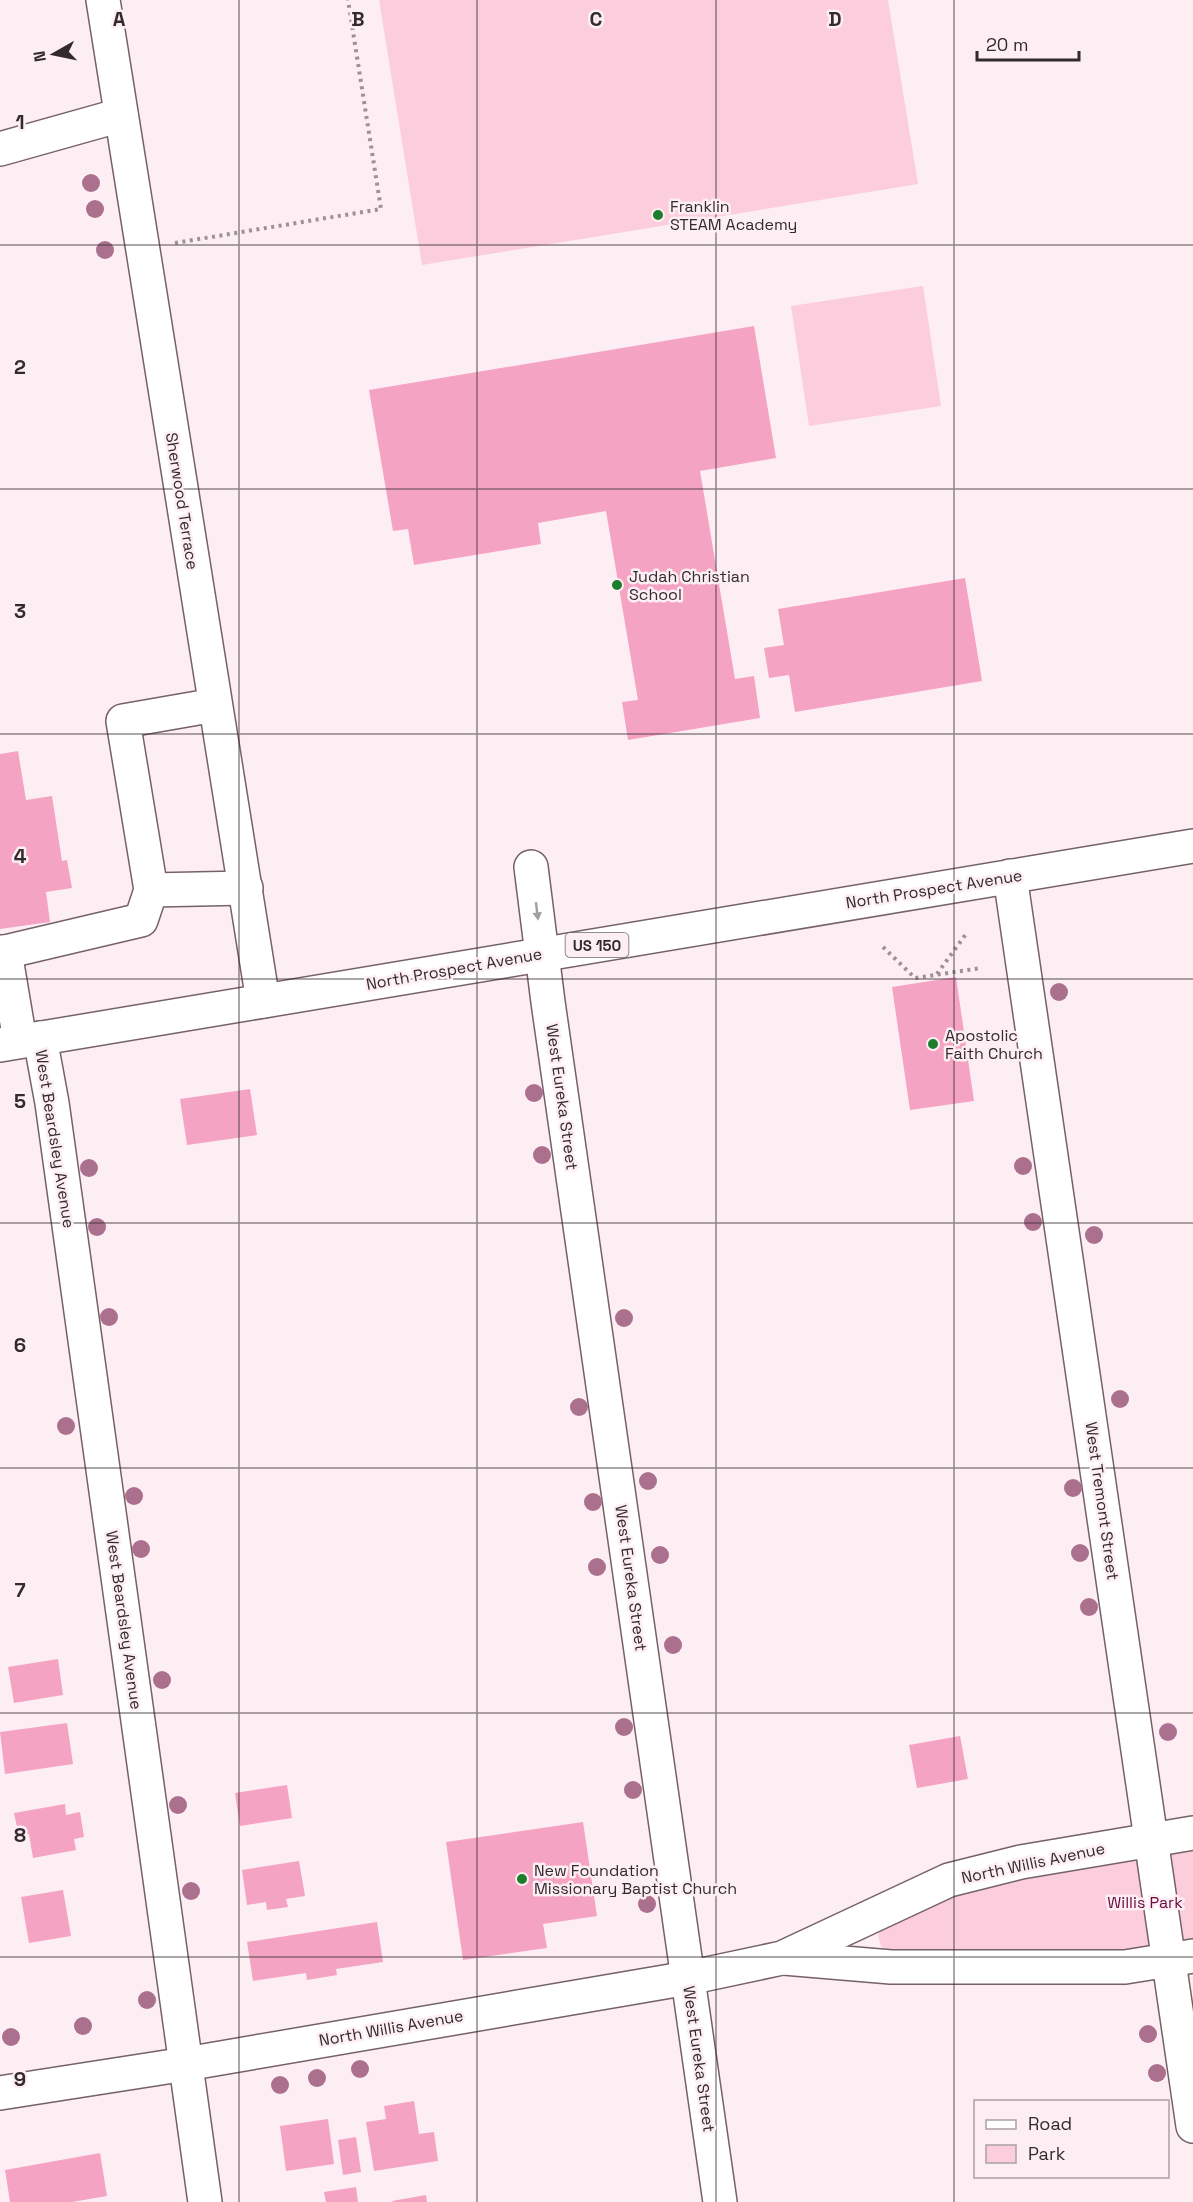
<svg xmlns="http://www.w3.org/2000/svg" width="1193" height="2202" viewBox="0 0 1193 2202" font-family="'Space Grotesk',sans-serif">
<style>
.green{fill:#fccddd}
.building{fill:#f5a3c2}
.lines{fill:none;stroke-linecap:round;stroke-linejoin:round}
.minor-casing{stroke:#756168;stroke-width:36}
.major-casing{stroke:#756168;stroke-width:36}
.path{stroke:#9d9195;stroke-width:4;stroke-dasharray:3 4.5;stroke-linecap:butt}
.minor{stroke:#fff;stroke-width:33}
.major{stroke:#fff;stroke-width:33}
.tree{fill:#ac708f}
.oneway{fill:#a39fa0}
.grid{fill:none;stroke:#332a2d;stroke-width:1.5;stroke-opacity:0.55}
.poi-dot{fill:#1e7c2d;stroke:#fdeef3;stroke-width:2}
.labels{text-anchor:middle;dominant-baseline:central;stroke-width:5;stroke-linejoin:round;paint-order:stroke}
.shield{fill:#fdeef3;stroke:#706568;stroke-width:1.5}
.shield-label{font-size:15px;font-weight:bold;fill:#332a2d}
.poi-label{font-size:16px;fill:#332a2d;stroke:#fdeef3;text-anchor:start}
.street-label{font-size:16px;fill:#332a2d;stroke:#fdeef3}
.park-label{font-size:16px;fill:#6a093d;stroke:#fdeef3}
.grid-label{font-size:20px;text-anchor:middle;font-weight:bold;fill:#332a2d;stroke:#fdeef3;stroke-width:5;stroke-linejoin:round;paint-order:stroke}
</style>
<rect width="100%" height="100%" fill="#fdeef3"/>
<!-- green -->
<g class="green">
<polygon points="379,0 888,0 918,184 422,265"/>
<polygon points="923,286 941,406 809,426 791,306"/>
<polygon points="1193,1847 1193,1942 1093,1955 888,1953 881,1946 878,1935 882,1927 951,1895 1030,1876"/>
</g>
<!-- building -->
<g class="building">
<polygon points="754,326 776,458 700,471 735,679 754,676 760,718 628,740 622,702 638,700 606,511 538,523 541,544 414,565 408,529 393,531 369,390"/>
<polygon points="965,578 982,681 795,712 789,675 769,678 764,648 784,645 778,609"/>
<polygon points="18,751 26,800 52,796 62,861 67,860 72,888 46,892 50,922 0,929 0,754"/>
<polygon points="956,977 974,1101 910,1110 892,987"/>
<polygon points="250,1089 257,1135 187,1145 180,1099"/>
<polygon points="58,1659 63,1695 14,1703 8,1667"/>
<polygon points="67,1723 73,1764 5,1774 0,1732"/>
<polygon points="960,1736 968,1779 917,1788 909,1745"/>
<polygon points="287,1785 292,1818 240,1826 235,1793"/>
<polygon points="65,1804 66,1815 80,1812 84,1837 74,1839 76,1850 33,1858 29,1834 19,1836 14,1813"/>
<polygon points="583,1822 597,1916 543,1924 547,1948 463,1960 446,1842"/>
<polygon points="299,1861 305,1896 286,1899 288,1907 267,1910 266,1902 247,1905 242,1870"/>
<polygon points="63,1890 71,1936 29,1943 21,1897"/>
<polygon points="377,1922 383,1962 336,1969 337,1975 307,1980 306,1973 253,1981 247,1942"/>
<polygon points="414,2101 419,2134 434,2132 438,2161 374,2171 366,2122 386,2119 384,2106"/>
<polygon points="328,2119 334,2164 286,2171 280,2126"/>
<polygon points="356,2137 361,2172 343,2175 338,2140"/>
<polygon points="100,2153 107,2196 72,2202 10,2202 5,2170"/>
<polygon points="356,2187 358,2202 326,2202 324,2192"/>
<polygon points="426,2195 427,2202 393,2202 392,2201"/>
</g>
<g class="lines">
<defs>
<g id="minor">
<polyline points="103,0 263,1001"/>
<polyline points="0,149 121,115"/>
<polyline points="531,867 548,1002 720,2202"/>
<polyline points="1010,876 1193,2126"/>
<polyline points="151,890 246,888"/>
<polyline points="0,952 5,952 20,1041"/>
<polyline points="5,952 141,920 151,890 123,721 215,705"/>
<polyline points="40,1038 52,1103 205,2202"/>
<polyline points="784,1958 891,1967 1125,1967 1193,1956"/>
<polyline points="0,2093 186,2064 688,1978 782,1958 949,1880 1021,1862 1193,1833"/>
</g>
<polyline id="major" points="0,1045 1193,846"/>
</defs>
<!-- minor casing -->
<use href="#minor" class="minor-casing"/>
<!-- major casing -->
<use href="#major" class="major-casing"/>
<!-- path -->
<g class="path">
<polyline points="175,243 381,209 348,0"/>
<polyline points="883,947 915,978 981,968"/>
<polyline points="937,974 966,934"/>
</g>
<!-- minor -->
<use href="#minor" class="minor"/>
<!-- major -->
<use href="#major" class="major"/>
</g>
<!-- trees -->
<g class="tree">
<circle cx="91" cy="183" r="9"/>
<circle cx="95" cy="209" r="9"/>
<circle cx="105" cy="250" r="9"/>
<circle cx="1059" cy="992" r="9"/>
<circle cx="534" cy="1093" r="9"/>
<circle cx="542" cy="1155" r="9"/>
<circle cx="1023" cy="1166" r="9"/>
<circle cx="89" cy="1168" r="9"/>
<circle cx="1033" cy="1222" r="9"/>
<circle cx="97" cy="1227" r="9"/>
<circle cx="1094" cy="1235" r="9"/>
<circle cx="109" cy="1317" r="9"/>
<circle cx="624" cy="1318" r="9"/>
<circle cx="1120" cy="1399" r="9"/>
<circle cx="579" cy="1407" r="9"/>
<circle cx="66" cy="1426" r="9"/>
<circle cx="648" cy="1481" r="9"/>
<circle cx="1073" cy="1488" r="9"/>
<circle cx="134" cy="1496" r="9"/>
<circle cx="593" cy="1502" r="9"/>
<circle cx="141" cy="1549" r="9"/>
<circle cx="1080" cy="1553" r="9"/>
<circle cx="660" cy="1555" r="9"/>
<circle cx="597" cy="1567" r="9"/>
<circle cx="1089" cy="1607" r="9"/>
<circle cx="673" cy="1645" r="9"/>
<circle cx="162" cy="1680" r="9"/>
<circle cx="624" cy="1727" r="9"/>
<circle cx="1168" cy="1732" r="9"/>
<circle cx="633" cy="1790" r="9"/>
<circle cx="178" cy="1805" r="9"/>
<circle cx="191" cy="1891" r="9"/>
<circle cx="647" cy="1904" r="9"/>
<circle cx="147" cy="2000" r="9"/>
<circle cx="83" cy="2026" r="9"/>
<circle cx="1148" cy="2034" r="9"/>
<circle cx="11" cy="2037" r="9"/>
<circle cx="360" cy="2069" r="9"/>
<circle cx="1157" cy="2073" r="9"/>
<circle cx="317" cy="2078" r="9"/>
<circle cx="280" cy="2085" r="9"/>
</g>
<!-- one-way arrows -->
<defs><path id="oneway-solid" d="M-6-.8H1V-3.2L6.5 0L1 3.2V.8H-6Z" transform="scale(1.5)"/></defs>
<use class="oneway" href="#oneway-solid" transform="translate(537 911) rotate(83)"/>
<!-- grid -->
<path class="grid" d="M239 0V2202M477 0V2202M716 0V2202M954 0V2202M0 245H1193M0 489H1193M0 734H1193M0 979H1193M0 1223H1193M0 1468H1193M0 1713H1193M0 1957H1193"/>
<!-- markers -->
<g class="poi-dot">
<circle cx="658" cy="215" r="6"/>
<circle cx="617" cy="585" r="6"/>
<circle cx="933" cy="1044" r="6"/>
<circle cx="522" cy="1879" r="6"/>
</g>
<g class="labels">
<!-- shield labels -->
<rect class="shield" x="565.5" y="933" width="63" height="24" rx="4.5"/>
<g class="shield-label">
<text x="597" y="945">US 150</text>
</g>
<!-- poi labels -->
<g class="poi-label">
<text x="670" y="206">Franklin<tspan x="670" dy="18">STEAM Academy</tspan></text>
<text x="629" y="576">Judah Christian<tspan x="629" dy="18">School</tspan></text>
<text x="945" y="1035">Apostolic<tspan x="945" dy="18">Faith Church</tspan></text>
<text x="534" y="1870">New Foundation<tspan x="534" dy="18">Missionary Baptist Church</tspan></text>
</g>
<!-- street labels -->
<g class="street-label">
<text transform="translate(182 501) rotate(81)">Sherwood Terrace</text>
<text transform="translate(934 889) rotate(-9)">North Prospect Avenue</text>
<text transform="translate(454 969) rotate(-10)">North Prospect Avenue</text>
<text transform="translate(562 1097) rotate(82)">West Eureka Street</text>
<text transform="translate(55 1139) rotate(81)">West Beardsley Avenue</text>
<text transform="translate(1102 1501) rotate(82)">West Tremont Street</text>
<text transform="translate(631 1578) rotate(82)">West Eureka Street</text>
<text transform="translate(124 1620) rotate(82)">West Beardsley Avenue</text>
<text transform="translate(1033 1863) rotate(-12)">North Willis Avenue</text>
<text transform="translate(391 2028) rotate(-10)">North Willis Avenue</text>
<text transform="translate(699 2059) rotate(82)">West Eureka Street</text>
</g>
<!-- park labels -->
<g class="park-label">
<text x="1145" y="1902">Willis Park</text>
</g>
</g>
<g class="grid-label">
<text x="119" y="26">A</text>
<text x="358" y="26">B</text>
<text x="596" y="26">C</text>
<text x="835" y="26">D</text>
<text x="20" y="129">1</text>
<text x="20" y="374">2</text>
<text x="20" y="618">3</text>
<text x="20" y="863">4</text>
<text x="20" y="1108">5</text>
<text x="20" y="1352">6</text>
<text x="20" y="1597">7</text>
<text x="20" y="1842">8</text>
<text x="20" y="2086">9</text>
</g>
<!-- legend -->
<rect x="974" y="2100" width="195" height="78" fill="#fdeef3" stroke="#aca0a4" stroke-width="1.5"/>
<rect x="986" y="2120" width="30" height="9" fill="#ffffff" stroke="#aca0a4" stroke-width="1.5"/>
<text x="1028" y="2130" font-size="18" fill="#332a2d">Road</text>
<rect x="986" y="2145" width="30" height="18" fill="#fccddd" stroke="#aca0a4" stroke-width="1.5"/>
<text x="1028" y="2160" font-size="18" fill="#332a2d">Park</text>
<!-- north arrow -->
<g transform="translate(54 54) rotate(261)" stroke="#fdeef3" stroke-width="4.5" paint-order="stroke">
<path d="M0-4.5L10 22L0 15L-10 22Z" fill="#332a2d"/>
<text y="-9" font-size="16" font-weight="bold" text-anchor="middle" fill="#332a2d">N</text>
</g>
<!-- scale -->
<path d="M977 51v9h102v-9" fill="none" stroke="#332a2d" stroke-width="3"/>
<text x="986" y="51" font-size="18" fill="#332a2d" stroke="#fdeef3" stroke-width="4.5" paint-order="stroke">20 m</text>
</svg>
